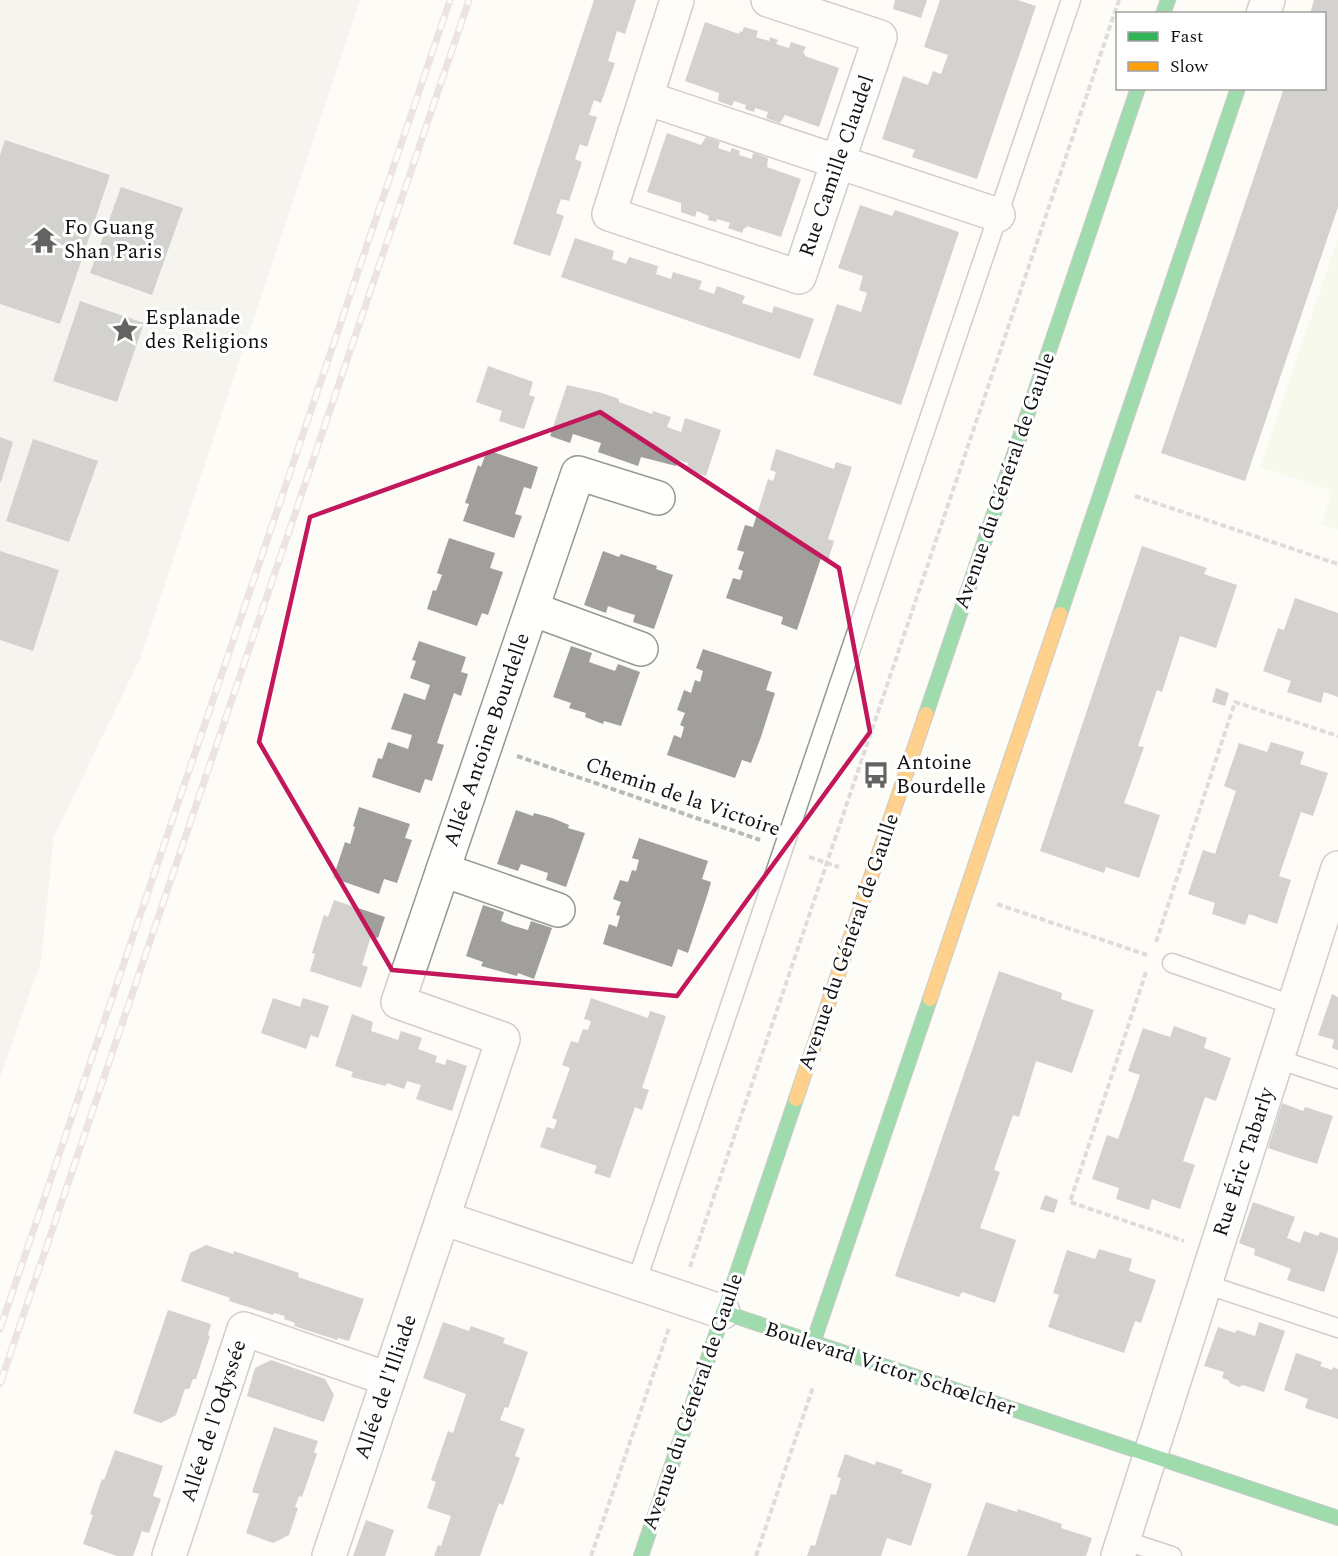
<svg xmlns="http://www.w3.org/2000/svg" width="1338" height="1556" viewBox="0 0 1338 1556" font-family="Spectral,serif">
<style>
.pitch{fill:#f0f6e1}
.plaza{fill:#edebe2}
.building{fill:#a19f9c}
.lines{fill:none;stroke-linecap:round;stroke-linejoin:round}
.lane-casing{stroke:#979795;stroke-width:21}
.street-casing{stroke:#979795;stroke-width:36}
.fast-casing{stroke:#8e8d8b;stroke-width:16}
.slow-casing{stroke:#8e8d8b;stroke-width:16}
.path{stroke:#b9b9b8;stroke-width:4;stroke-dasharray:6 3;stroke-linecap:butt}
.lane{stroke:#fffffe;stroke-width:18}
.street{stroke:#fffffe;stroke-width:33}
.fast{stroke:#30b455;stroke-width:14}
.slow{stroke:#ff9f0a;stroke-width:14}
.rail-casing{stroke:#d9c6c7;stroke-width:7}
.rail{stroke:#fff;stroke-width:4.5;stroke-dasharray:14;stroke-linecap:butt}
.marked{fill:none;stroke:#c2185b;stroke-width:4.5;stroke-linejoin:round}
.labels{text-anchor:middle;dominant-baseline:central;stroke-width:6;stroke-linejoin:round;paint-order:stroke}
.street-label{font-size:21px;fill:#111;stroke:#fff}
.poi-label{font-size:21px;fill:#111;stroke:#fff;text-anchor:start}
</style>
<rect width="100%" height="100%" fill="#fdfcf7"/>
<!-- pitch -->
<polygon class="pitch" points="1338,238 1338,530 1321,524 1333,491 1260,467"/>
<!-- plaza -->
<polygon class="plaza" points="0,0 360,0 140,659 54,836 41,961 0,1077"/>
<!-- building -->
<g class="building">
<polygon points="594,0 636,0 625,34 617,31 608,61 615,63 601,103 594,100 589,115 597,117 587,147 580,144 575,159 582,162 569,201 561,199 556,213 564,216 550,256 513,244"/>
<polygon points="895,0 927,0 921,18 893,9"/>
<polygon points="940,0 1018,0 1036,6 977,179 912,157 915,150 882,139 903,76 928,85 933,71 941,74 948,55 924,47"/>
<polygon points="1314,0 1338,0 1338,207 1245,481 1161,453 1284,88 1324,88 1324,14 1310,14"/>
<polygon points="705,22 739,34 740,31 742,32 744,27 758,31 756,37 769,41 770,37 778,40 776,44 789,48 791,42 806,47 803,53 805,54 805,56 839,68 819,127 785,115 780,123 766,118 768,112 755,108 754,112 745,109 746,105 734,101 732,106 718,101 719,93 685,81"/>
<polygon points="667,133 701,145 706,137 720,142 718,148 730,152 732,148 740,151 739,155 752,159 753,153 768,158 767,167 801,179 781,237 747,226 746,228 744,228 742,233 728,228 730,223 717,219 716,222 708,220 709,216 697,211 695,217 681,212 681,203 647,192"/>
<polygon points="5,140 110,175 60,324 0,304 0,155"/>
<polygon points="121,187 183,208 152,295 90,273"/>
<polygon points="860,205 892,216 895,210 959,232 901,405 813,375 837,304 861,312 867,293 859,290 863,276 838,268"/>
<polygon points="575,238 614,251 612,259 626,264 629,257 658,266 656,274 671,279 673,272 702,281 699,289 714,294 717,286 745,296 742,303 772,313 774,306 814,319 800,359 561,277"/>
<polygon points="80,301 144,323 117,402 53,381"/>
<polygon points="488,366 533,382 529,395 535,397 524,429 499,421 502,411 476,402"/>
<polygon points="567,385 602,393 619,399 619,402 652,414 653,411 671,417 667,427 681,432 685,418 721,430 706,476 686,469 688,463 678,460 676,466 641,457 638,466 598,452 601,443 573,434 570,443 550,436"/>
<polygon points="0,437 13,442 1,482 0,482"/>
<polygon points="33,439 98,461 69,542 6,521"/>
<polygon points="776,449 834,469 836,462 852,467 828,539 834,541 828,561 821,558 797,630 781,624 783,617 726,598 733,578 740,580 743,571 738,569 744,552 737,550 745,525 753,527 768,479 773,481 776,472 770,470"/>
<polygon points="487,450 538,467 531,489 524,487 515,514 522,516 514,538 463,521 469,504 465,503 478,465 481,467"/>
<polygon points="449,538 495,553 490,568 503,572 488,615 482,613 477,626 427,609 433,590 436,591 442,575 437,573"/>
<polygon points="1142,546 1207,568 1204,574 1237,585 1216,648 1180,636 1162,692 1157,690 1138,746 1144,747 1124,803 1160,815 1139,878 1106,867 1104,873 1040,851"/>
<polygon points="0,551 59,570 33,651 0,640"/>
<polygon points="603,551 619,557 621,554 657,566 656,569 673,575 654,629 633,622 635,615 622,611 608,606 606,613 584,605"/>
<polygon points="1295,598 1338,613 1338,697 1324,692 1321,703 1287,692 1291,681 1263,671 1278,628 1284,630"/>
<polygon points="419,641 466,657 461,672 468,674 461,696 454,693 442,728 437,743 444,745 432,781 425,779 420,793 372,777 378,758 382,759 388,742 408,749 412,735 391,729 404,693 425,700 430,685 410,678 416,661 412,660"/>
<polygon points="571,646 592,653 589,662 615,671 618,664 640,672 621,726 604,721 603,724 585,717 586,713 569,708 571,703 553,697"/>
<polygon points="703,649 772,672 766,690 775,693 761,737 751,763 742,760 735,778 667,755 674,735 681,738 684,727 680,725 685,713 677,710 684,690 691,693 695,680 700,682 703,671 696,668"/>
<polygon points="1216,688 1229,693 1225,706 1212,702"/>
<polygon points="1271,742 1304,752 1300,764 1328,773 1313,816 1301,812 1279,876 1291,880 1277,924 1249,914 1245,925 1212,914 1215,903 1188,894 1203,850 1215,854 1236,791 1224,786 1239,743 1267,752"/>
<polygon points="359,807 410,824 405,838 412,840 397,883 384,879 379,894 333,878 345,842 350,844 355,827 353,826"/>
<polygon points="516,810 533,816 534,813 552,818 569,825 568,828 585,833 566,887 546,880 548,873 521,864 518,871 497,864"/>
<polygon points="639,838 708,861 702,879 711,882 708,893 688,953 678,949 672,967 603,944 609,924 617,927 620,916 616,915 621,902 613,899 620,880 628,882 632,870 636,871 639,860 632,858"/>
<polygon points="334,900 385,917 378,938 371,936 362,965 368,967 361,988 310,971 315,954 312,953 324,915 328,917"/>
<polygon points="483,905 504,912 501,921 514,926 528,930 531,921 552,928 534,979 518,973 517,976 481,966 483,962 466,956"/>
<polygon points="999,971 1062,993 1061,999 1094,1010 1072,1073 1036,1061 1019,1117 1013,1115 994,1170 1000,1172 980,1228 1016,1240 995,1303 962,1292 959,1297 895,1276"/>
<polygon points="1332,994 1338,997 1338,1050 1332,1048 1334,1040 1318,1035"/>
<polygon points="273,998 300,1007 303,998 329,1006 318,1038 311,1035 306,1049 261,1033"/>
<polygon points="591,998 648,1018 650,1011 666,1016 642,1088 649,1090 642,1110 635,1107 610,1178 594,1173 597,1166 540,1147 547,1127 554,1129 557,1120 552,1118 570,1068 562,1065 571,1041 578,1043 583,1029 588,1030 591,1021 584,1019"/>
<polygon points="352,1014 373,1022 371,1031 398,1040 401,1031 422,1038 418,1049 437,1056 435,1062 445,1065 447,1059 467,1066 452,1111 416,1099 421,1085 407,1081 404,1089 387,1083 386,1086 351,1077 353,1072 335,1066"/>
<polygon points="1174,1026 1207,1038 1204,1048 1231,1058 1216,1101 1205,1097 1183,1161 1195,1165 1180,1209 1152,1199 1149,1210 1116,1199 1119,1188 1092,1179 1107,1135 1118,1139 1140,1075 1128,1071 1143,1028 1170,1037"/>
<polygon points="1282,1103 1303,1111 1305,1107 1333,1116 1317,1164 1268,1148"/>
<polygon points="1045,1195 1058,1200 1054,1213 1040,1209"/>
<polygon points="1253,1202 1295,1217 1287,1238 1300,1243 1304,1231 1318,1236 1320,1232 1338,1238 1338,1250 1324,1292 1287,1280 1291,1269 1254,1255 1255,1249 1239,1243"/>
<polygon points="206,1245 233,1254 234,1251 299,1273 298,1277 364,1299 349,1341 338,1338 337,1340 294,1326 295,1323 284,1319 285,1316 274,1313 273,1315 229,1301 230,1298 181,1281 190,1253"/>
<polygon points="1099,1249 1132,1259 1129,1271 1156,1280 1141,1323 1135,1321 1124,1353 1048,1327 1059,1295 1053,1293 1067,1250 1095,1259"/>
<polygon points="168,1310 211,1324 208,1335 210,1336 196,1379 193,1379 189,1389 185,1389 176,1415 161,1423 133,1413"/>
<polygon points="443,1322 469,1331 471,1326 505,1338 503,1343 528,1352 508,1408 505,1407 500,1420 525,1429 515,1456 520,1458 503,1505 499,1503 480,1556 434,1556 438,1545 441,1546 451,1516 427,1508 436,1482 431,1480 448,1431 453,1433 466,1394 423,1378"/>
<polygon points="1259,1322 1285,1331 1264,1392 1243,1385 1239,1387 1230,1383 1228,1380 1222,1378 1224,1372 1204,1366 1218,1327 1235,1333 1237,1330 1255,1336"/>
<polygon points="1296,1353 1322,1362 1320,1366 1332,1370 1333,1367 1338,1369 1338,1419 1305,1408 1308,1399 1284,1390"/>
<polygon points="271,1360 325,1379 334,1395 324,1422 247,1396 255,1368"/>
<polygon points="274,1427 318,1441 314,1452 317,1454 302,1497 299,1496 295,1507 298,1508 289,1535 273,1543 246,1533 259,1494 252,1492"/>
<polygon points="115,1450 163,1466 153,1496 161,1499 149,1533 142,1531 133,1556 117,1556 83,1544 93,1515 90,1514 102,1479 104,1480"/>
<polygon points="845,1454 875,1465 876,1461 903,1470 901,1473 932,1484 911,1546 887,1538 881,1556 807,1556 811,1545 815,1546 831,1494 836,1495 841,1478 837,1477"/>
<polygon points="986,1502 1017,1512 1018,1509 1062,1524 1061,1528 1092,1538 1086,1556 967,1556"/>
<polygon points="366,1520 394,1530 385,1556 353,1556"/>
</g>
<g class="lines">
<defs>
<g id="lane">
<polyline points="1172,963 1295,1006"/>
<polyline points="1277,1059 1338,1079"/>
<polyline points="636,1283 1071,0"/>
<polyline points="1205,1284 1338,1328"/>
<polyline points="1123,1540 1172,1556"/>
</g>
<g id="street">
<polyline points="677,0 609,214 799,277 880,37 768,0"/>
<polyline points="1263,14 1268,0"/>
<polyline points="646,98 998,215"/>
<polyline points="532,609 641,649"/>
<polyline points="443,870 558,910"/>
<polyline points="443,1218 723,1312"/>
<polyline points="169,1556 244,1329 388,1379"/>
<polyline points="329,1556 503,1039 398,1002 578,473 658,498"/>
<polyline points="1118,1556 1338,868"/>
</g>
<g id="fast">
<polyline points="1163,14 1168,0"/>
<polyline points="1060,614 1238,88"/>
<polyline points="926,714 1138,88"/>
<polyline points="723,1312 1338,1518"/>
<polyline points="813,1343 930,999"/>
<polyline points="641,1556 796,1099"/>
</g>
<g id="slow">
<polyline points="930,999 1060,614"/>
<polyline points="796,1099 926,714"/>
</g>
</defs>
<!-- lane casing -->
<use href="#lane" class="lane-casing"/>
<!-- street casing -->
<use href="#street" class="street-casing"/>
<!-- fast casing -->
<use href="#fast" class="fast-casing"/>
<!-- slow casing -->
<use href="#slow" class="slow-casing"/>
<!-- path -->
<g class="path">
<polyline points="1135,496 1338,564"/>
<polyline points="517,756 760,840"/>
<polyline points="809,857 839,867"/>
<polyline points="997,904 1147,955"/>
<polyline points="1156,942 1235,702 1338,736"/>
<polyline points="1146,972 1070,1202 1184,1241"/>
<polyline points="690,1267 1119,0"/>
<polyline points="591,1556 669,1328"/>
<polyline points="756,1556 813,1387"/>
</g>
<!-- lane -->
<use href="#lane" class="lane"/>
<!-- street -->
<use href="#street" class="street"/>
<!-- fast -->
<use href="#fast" class="fast"/>
<!-- slow -->
<use href="#slow" class="slow"/>
<defs>
<g id="rail">
<polyline points="0,1329 450,0"/>
<polyline points="0,1384 469,0"/>
</g>
</defs>
<!-- rail casing -->
<use href="#rail" class="rail-casing"/>
<!-- rail -->
<use href="#rail" class="rail"/>
</g>
<!-- marked area -->
<path d="M0 0H1338V1556H0ZM600 412 839 568 870 732 677 996 392 970 259 742 310 517Z" fill="#fdfcf7" fill-opacity=".55" fill-rule="evenodd"/>
<path class="marked" d="M600 412 839 568 870 732 677 996 392 970 259 742 310 517Z"/>
<!-- icons -->
<defs>
<symbol id="temple-bare" viewBox="-9 -9 18 18"><path d="M0-6L5-2H3V0L6.5 2.5H4V6H1.5V3h-3V6H-4V2.5H-6.5L-3 0V-2H-5Z" fill="#646362" stroke="#fff" stroke-width="2.5" paint-order="stroke"/></symbol>
<symbol id="sight-bare" viewBox="-9 -9 18 18"><path d="M0-6L1.8-2.2L6-1.7L2.9 1.2L3.7 5.4L0 3.3L-3.7 5.4L-2.9 1.2L-6-1.7L-1.8-2.2Z" fill="#646362" stroke="#fff" stroke-width="2.5" paint-order="stroke"/></symbol>
<symbol id="bus-bare" viewBox="-9 -9 18 18"><path d="M-5-6H5V4H4V6H2V4H-2V6H-4V4H-5ZM-3.5-4V0h7V-4ZM-3.5 1.2v1.5H-2V1.2ZM2 1.2v1.5H3.5V1.2Z" fill="#646362" stroke="#fff" stroke-width="2.5" paint-order="stroke"/></symbol>
</defs>
<g fill-rule="evenodd">
<use href="#temple-bare" x="25" y="221" width="38" height="38"/>
<use href="#sight-bare" x="106" y="311" width="38" height="38"/>
<use href="#bus-bare" x="857" y="756" width="38" height="38"/>
</g>
<g class="labels">
<!-- street labels -->
<g class="street-label">
<text transform="translate(837 166) rotate(-71)">Rue Camille Claudel</text>
<text transform="translate(1005 481) rotate(-71)">Avenue du Général de Gaulle</text>
<text transform="translate(487 740) rotate(-71)">Allée Antoine Bourdelle</text>
<text transform="translate(683 797) rotate(19)">Chemin de la Victoire</text>
<text transform="translate(849 942) rotate(-71)">Avenue du Général de Gaulle</text>
<text transform="translate(1244 1162) rotate(-72)">Rue Éric Tabarly</text>
<text transform="translate(890 1369) rotate(18)">Boulevard Victor Schœlcher</text>
<text transform="translate(386 1387) rotate(-71)">Allée de l'Illiade</text>
<text transform="translate(693 1402) rotate(-71)">Avenue du Général de Gaulle</text>
<text transform="translate(214 1421) rotate(-72)">Allée de l'Odyssée</text>
</g>
<!-- poi labels -->
<g class="poi-label">
<text x="64" y="228">Fo Guang<tspan x="64" dy="24">Shan Paris</tspan></text>
<text x="145" y="318">Esplanade<tspan x="145" dy="24">des Religions</tspan></text>
<text x="896" y="763">Antoine<tspan x="896" dy="24">Bourdelle</tspan></text>
</g>
</g>
<!-- legend -->
<rect x="1116" y="12" width="210" height="78" fill="#ffffff" stroke="#a0a0a0" stroke-width="1.5"/>
<rect x="1128" y="32" width="30" height="9" fill="#30b455" stroke="#a0a0a0" stroke-width="1.5"/>
<text x="1170" y="42" font-size="18" fill="#111111">Fast</text>
<rect x="1128" y="62" width="30" height="9" fill="#ff9f0a" stroke="#a0a0a0" stroke-width="1.5"/>
<text x="1170" y="72" font-size="18" fill="#111111">Slow</text>
</svg>
